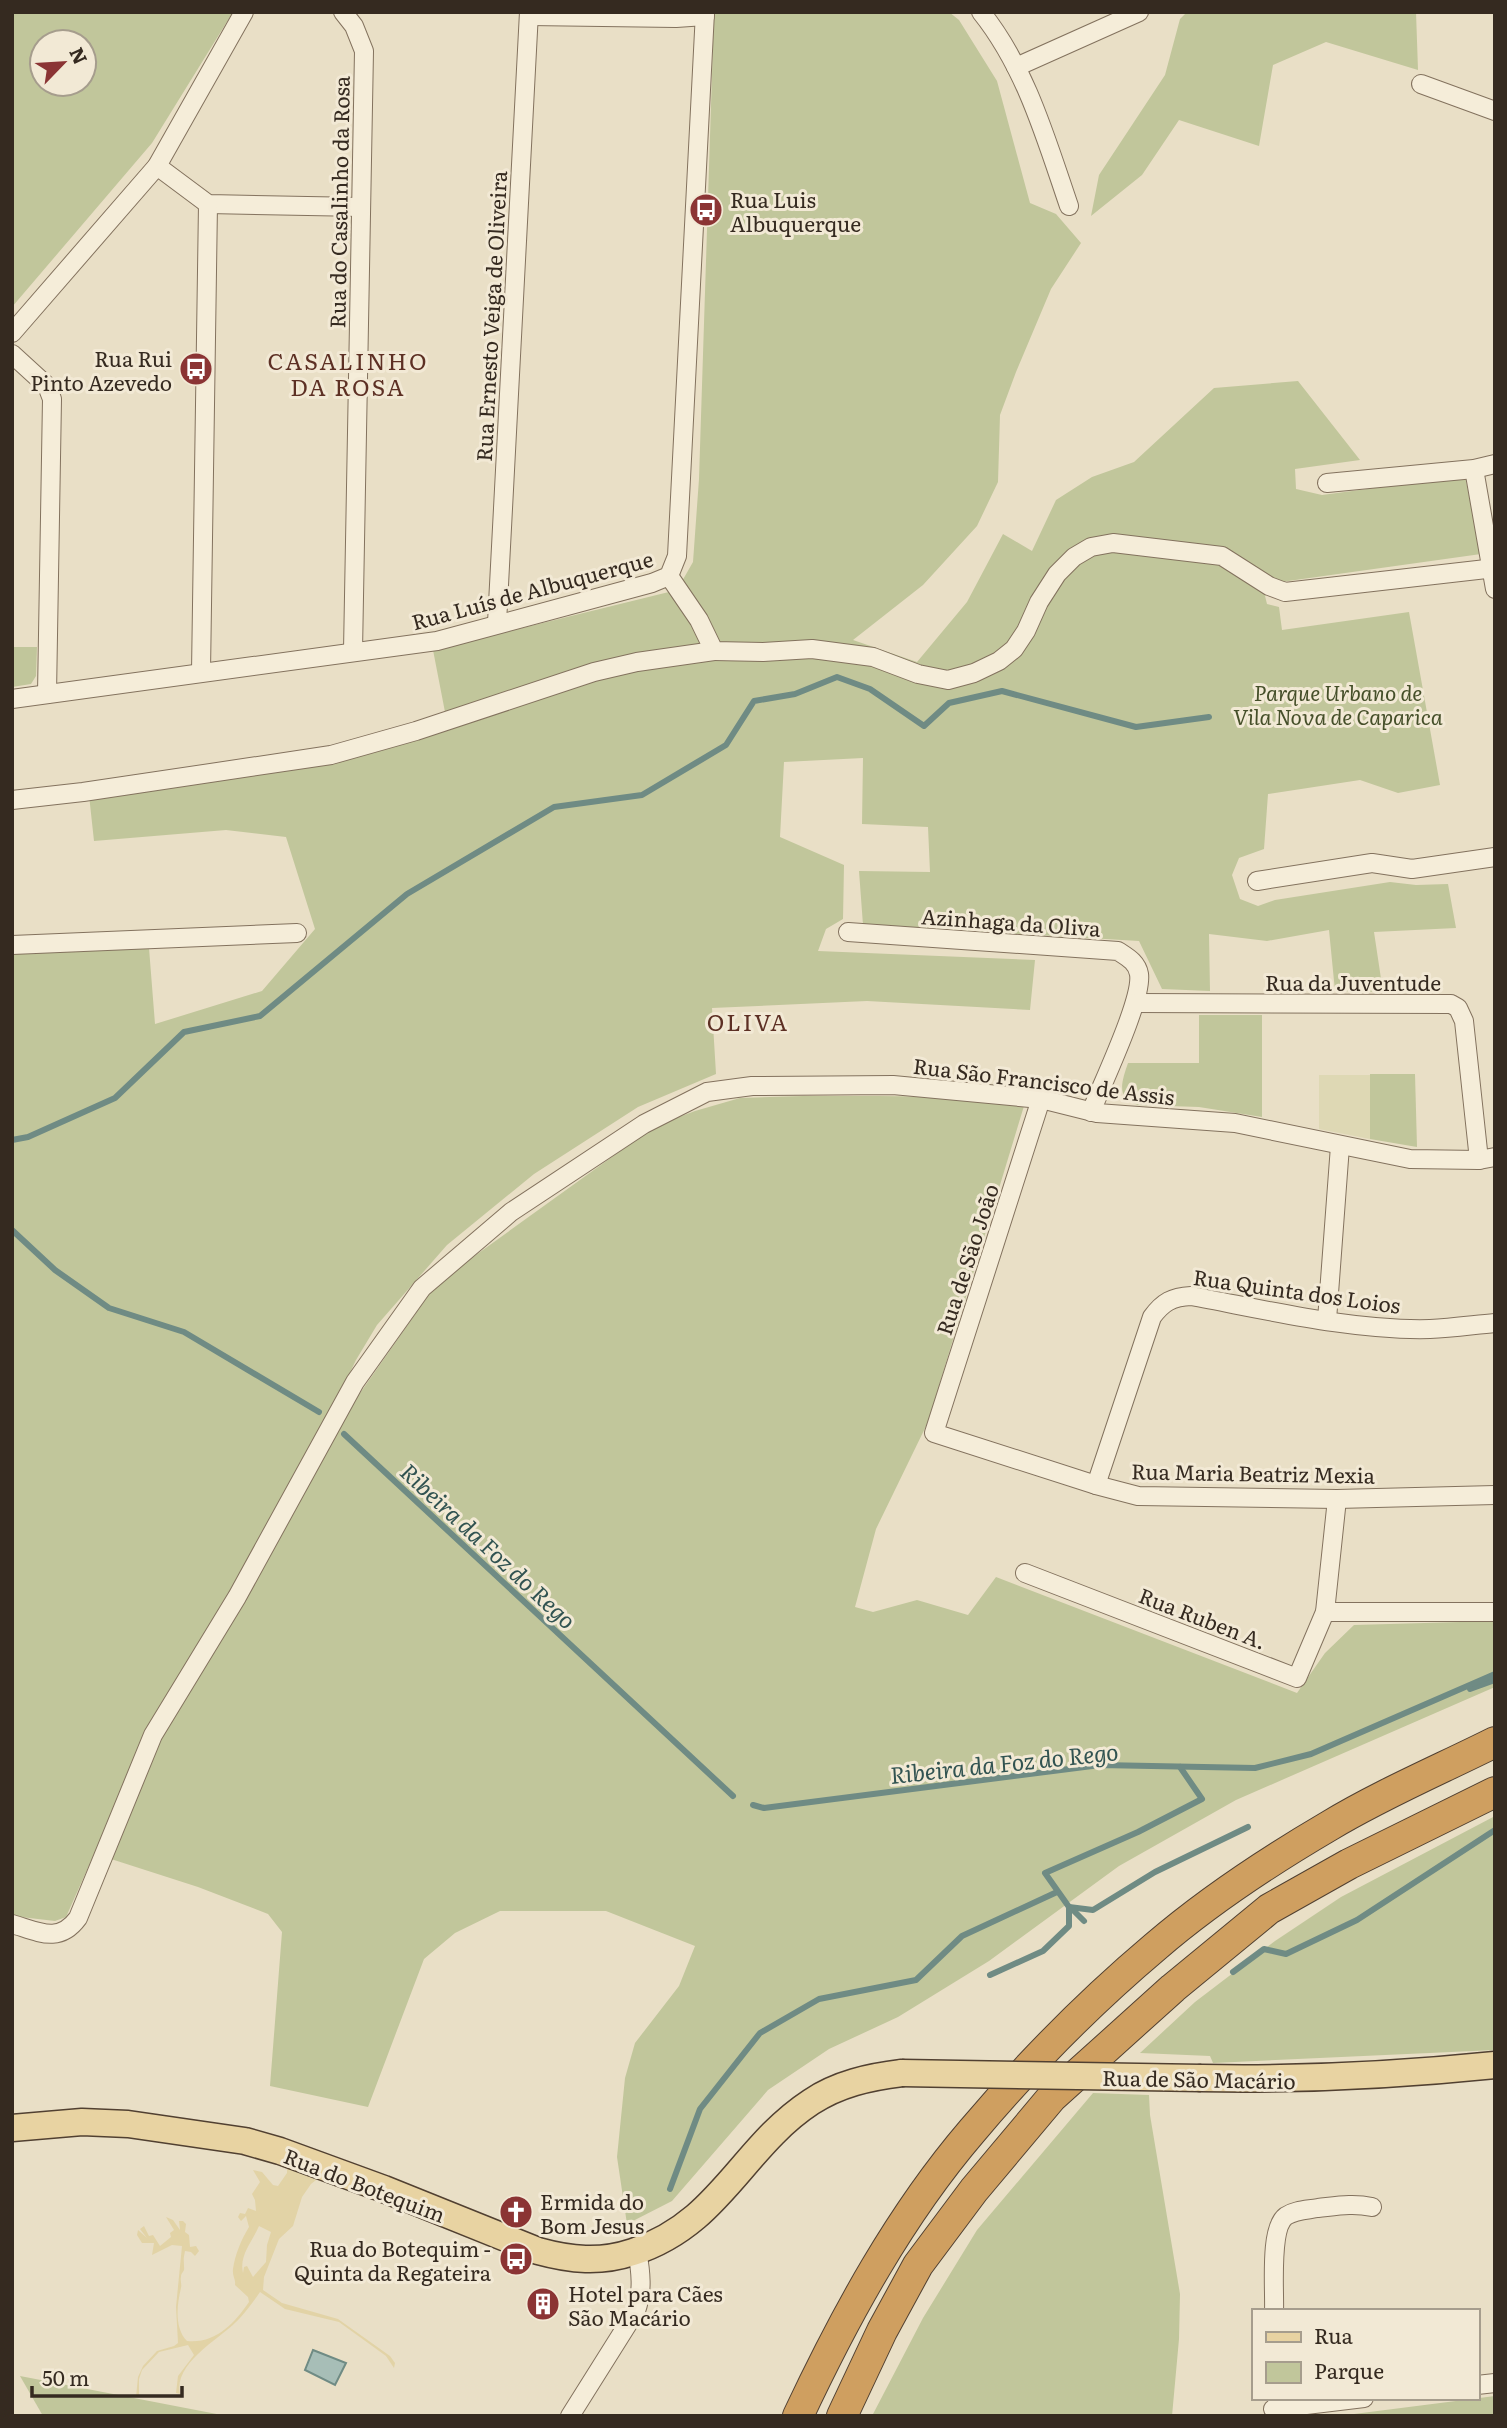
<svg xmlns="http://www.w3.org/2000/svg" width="1507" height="2428" viewBox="0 0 1507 2428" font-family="Literata,serif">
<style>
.farmland{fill:#ded8b4}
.green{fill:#c1c69b;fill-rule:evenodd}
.sand{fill:#e2d3a6;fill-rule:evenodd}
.water{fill:#a7beb7;stroke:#6f8b84;stroke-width:2}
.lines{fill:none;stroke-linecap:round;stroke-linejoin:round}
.stream{stroke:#6f8b84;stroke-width:6}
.minor-casing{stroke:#83725e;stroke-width:20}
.primary-casing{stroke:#514031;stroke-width:29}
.motorway-casing{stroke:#514031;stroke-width:32}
.minor{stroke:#f5edd9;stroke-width:18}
.primary{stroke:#e8d3a2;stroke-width:26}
.motorway{stroke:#cf9f60;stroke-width:30}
.primary-bridge-casing{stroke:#514031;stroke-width:29;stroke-linecap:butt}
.primary-bridge{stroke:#e8d3a2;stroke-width:26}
.labels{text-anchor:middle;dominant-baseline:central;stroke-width:6;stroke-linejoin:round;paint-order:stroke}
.poi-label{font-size:21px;fill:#352a20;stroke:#f2e9d5;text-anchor:start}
.street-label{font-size:21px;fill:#352a20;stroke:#f2e9d5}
.park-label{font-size:21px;font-style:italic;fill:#454f29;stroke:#f2e9d5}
.neighbourhood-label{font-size:23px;letter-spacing:2px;fill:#5d3024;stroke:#f2e9d5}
.water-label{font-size:23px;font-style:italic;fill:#315351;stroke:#f2e9d5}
</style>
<rect width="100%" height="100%" fill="#e9dfc6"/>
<!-- farmland -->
<polygon class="farmland" points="1319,1075 1370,1075 1370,1139 1319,1129"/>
<!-- green -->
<g class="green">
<path d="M12 12H233L152 143 12 307ZM42 42H84V84H42Z"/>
<polygon points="714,12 949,12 959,20 997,81 1030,203 1056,214 1081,243 1051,289 1016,372 1000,415 998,482 977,526 923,585 853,640 917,662 967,602 1003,534 1032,551 1056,500 1092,477 1134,462 1214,388 1298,381 1360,460 1295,469 1296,489 1322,495 1465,476 1481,554 1281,582 1265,596 1267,604 1279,607 1282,630 1409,612 1440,785 1398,793 1360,780 1268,794 1264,849 1239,858 1232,875 1240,899 1258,906 1275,900 1390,882 1416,885 1448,884 1456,928 1374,932 1383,992 1335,991 1329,930 1267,941 1209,934 1210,991 1162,989 1139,941 863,925 859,871 930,872 928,827 862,824 863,758 784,762 780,837 844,865 843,919 826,929 818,951 1035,960 1030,1010 867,1001 712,1008 716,1074 638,1107 534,1174 447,1245 377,1325 356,1360 287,1504 107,1825 66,1917 55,1921 12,1916 12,951 149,948 155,1024 262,991 315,929 286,837 226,830 94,841 89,795 287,766 445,712 433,650 677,590 693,562 699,479"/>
<polygon points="1187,12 1416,12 1418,70 1326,42 1273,65 1259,146 1179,120 1142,175 1091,216 1099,175 1165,75 1180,19"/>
<polygon points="12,647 37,647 36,676 31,684 12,687"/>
<path d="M1199 1015H1262V1117L1199 1107 1138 1105C1115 1099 1122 1081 1128 1063H1199Z"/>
<polygon points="1370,1074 1415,1074 1417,1147 1370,1139"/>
<path d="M803 1096C876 1096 952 1094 1024 1106L928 1422 876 1529 855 1607 873 1612 917 1600 968 1615 996 1577 1297 1693 1325 1653 1354 1625 1495 1621V1687L1236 1800 1119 1866 989 1961 898 2017 829 2049 768 2090 672 2201 627 2224 617 2157 625 2078 635 2043 679 1986 695 1946 606 1911H500L455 1933 424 1959 368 2107 270 2086 282 1932 268 1914 198 1887 111 1859 156 1742 358 1396 437 1283 655 1126 695 1111 740 1098Z"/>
<polygon points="1495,1816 1495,2050 1213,2063 1210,2056 1140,2053 1195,2002 1275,1941 1341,1897"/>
<polygon points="1093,2093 1149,2095 1150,2115 1180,2294 1179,2339 1172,2416 872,2416 923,2318 977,2230"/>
<polygon points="20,2376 227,2416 43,2416"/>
<polygon points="1495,2396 1495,2416 1354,2416 1354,2414"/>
</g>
<!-- sand -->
<path class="sand" d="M287 2165 321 2176 311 2184 302 2197 293 2226 279 2239 264 2277 263 2290 282 2303 338 2319 390 2356 395 2363 394 2368 386 2356 339 2322 285 2309 260 2292C254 2301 247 2310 240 2318 222 2338 173 2362 180 2394L176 2393 178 2376 194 2355 188 2345 159 2352 142 2370 139 2379V2397H136L138 2377 143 2366 157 2351 174 2346 178 2343 176 2307 182 2246 172 2245 152 2255 154 2243H142L137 2235 138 2230 147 2238 140 2229 144 2226 149 2236 153 2235 160 2246 171 2237 170 2233 174 2230 166 2217 173 2220 180 2230 179 2221H183L186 2224 185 2232 189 2235 190 2247 196 2246 199 2251 195 2256 191 2252 185 2251C183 2261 184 2258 184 2267 185 2272 181 2272 181 2277 180 2281 182 2284 181 2288 177 2304 174 2328 187 2341 215 2344 234 2324 249 2302L248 2297 235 2285C236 2279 232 2276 233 2269 235 2255 241 2240 249 2227L246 2216 241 2221 238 2217 240 2213 245 2214 248 2208 256 2211 255 2200 252 2194 260 2182 253 2170 262 2172 273 2185 278 2186 287 2173ZM259 2226 271 2232 267 2245 266 2262 253 2277 247 2266 244 2267 243 2273C239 2255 252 2242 259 2226Z"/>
<!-- water -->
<polygon class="water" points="313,2350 346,2363 335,2385 305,2370"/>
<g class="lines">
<!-- stream -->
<g class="stream">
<polyline points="12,1140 28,1137 115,1098 184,1032 260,1016 407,894 554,807 642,795 726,745 754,701 795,694 837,677 870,689 924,726 949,703 1002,691 1136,727 1209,717"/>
<polyline points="12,1230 55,1270 109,1308 184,1332 319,1412"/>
<polyline points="344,1434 733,1796"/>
<polyline points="1470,1689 1495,1680"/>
<polyline points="1180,1767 1202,1799 1138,1832 1045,1873 1069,1907 1093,1910 1155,1872 1248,1827"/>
<polyline points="753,1805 764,1808 1100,1765 1255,1768 1311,1754 1495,1674"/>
<polyline points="1071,1908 1084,1921"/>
<polyline points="1233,1972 1264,1949 1286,1954 1357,1920 1495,1830"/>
<polyline points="990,1975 1043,1951 1069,1926 1069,1907"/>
<polyline points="670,2189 700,2109 760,2033 819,1999 916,1980 962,1936 1057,1892"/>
</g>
<defs>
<g id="minor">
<polyline points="343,12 354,26 364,51 353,651"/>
<path d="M981 12C1026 68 1046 139 1069 206"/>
<polyline points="529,16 676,18 705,16"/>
<polyline points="1016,67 1139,12"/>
<polyline points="1421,84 1495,111"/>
<polyline points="157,166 208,204 361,207"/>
<polyline points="12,333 157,166 244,12"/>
<polyline points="12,354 47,386 52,399 47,694"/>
<polyline points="1474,469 1495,589"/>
<polyline points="1327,483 1474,469 1495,464"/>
<polyline points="669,576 699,620 714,651 763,652 812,649 873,657 918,674 948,680 974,673 999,661 1014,649 1026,631 1039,602 1057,574 1074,557 1091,547 1113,543 1222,556 1269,586 1285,592 1495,568"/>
<polyline points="497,623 529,12"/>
<polyline points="201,672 208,204"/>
<polyline points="12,699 437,641 652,583 669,576 677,556 705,12"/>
<polyline points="12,800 83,792 331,755 416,731 594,672 637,662 714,651"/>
<polyline points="1257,881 1372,863 1412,869 1495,857"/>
<path d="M848 932 1118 951C1127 957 1137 962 1139 974 1143 999 1102 1084 1091 1112"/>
<polyline points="12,945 297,933"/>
<polyline points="1135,1003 1451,1004 1458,1008 1464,1021 1479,1160"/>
<polyline points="1041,1099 934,1433 1096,1485 1138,1496 1337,1499 1495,1495"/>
<polyline points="1327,1320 1340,1146"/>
<path d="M1096 1485 1152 1317C1163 1302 1172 1297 1191 1296 1267 1310 1353 1331 1430 1329 1452 1328 1473 1325 1495 1323"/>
<polyline points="1025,1573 1297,1678 1325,1612 1337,1499"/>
<polyline points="1325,1612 1495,1612"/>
<path d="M12 1924C39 1932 59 1944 78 1918L153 1735 237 1597 355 1382 422 1288 511 1212 644 1124 707 1092 752 1086 893 1085 1041 1099 1097 1113 1235 1123 1410 1159 1479 1160 1495 1157"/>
<path d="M1274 2311C1275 2290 1269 2228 1286 2216 1295 2210 1307 2210 1318 2208 1337 2206 1353 2203 1372 2207"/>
<polyline points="1477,2385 1495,2383"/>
<polyline points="1273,2409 1364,2398"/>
<path d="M570 2416 636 2311C643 2291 641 2272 637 2251"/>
</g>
<g id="primary">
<path d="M1201 2078C1300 2080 1397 2075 1495 2065"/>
<path d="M12 2128 82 2122 128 2124 245 2141 280 2151 384 2189 538 2251C571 2260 600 2263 633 2252 720 2224 741 2148 811 2102 838 2084 869 2077 902 2073"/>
</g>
<g id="motorway">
<path d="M798 2416C845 2316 900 2215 972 2131 1026 2067 1091 2001 1155 1947 1206 1903 1271 1860 1329 1826 1380 1795 1441 1769 1495 1742"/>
<polyline points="842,2416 882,2331 918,2265 974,2190 1052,2097 1173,1988 1269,1909 1349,1864 1495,1792"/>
</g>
</defs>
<!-- minor casing -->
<use href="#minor" class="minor-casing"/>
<!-- primary casing -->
<use href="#primary" class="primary-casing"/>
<!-- motorway casing -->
<use href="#motorway" class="motorway-casing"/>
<!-- minor -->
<use href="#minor" class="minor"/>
<!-- primary -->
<use href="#primary" class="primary"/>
<!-- motorway -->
<use href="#motorway" class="motorway"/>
<defs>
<polyline id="primary-bridge" points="902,2073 1201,2078"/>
</defs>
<!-- primary-bridge casing -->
<use href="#primary-bridge" class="primary-bridge-casing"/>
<!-- primary-bridge -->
<use href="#primary-bridge" class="primary-bridge"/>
</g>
<!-- icons -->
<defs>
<symbol id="bus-disc" viewBox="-11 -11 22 22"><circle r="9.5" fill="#8b3434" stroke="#f2e9d5"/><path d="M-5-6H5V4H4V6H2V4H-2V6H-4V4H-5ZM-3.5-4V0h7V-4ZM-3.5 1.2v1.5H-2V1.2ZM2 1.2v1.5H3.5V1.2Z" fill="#fff"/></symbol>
<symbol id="church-disc" viewBox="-11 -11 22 22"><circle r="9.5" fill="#8b3434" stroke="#f2e9d5"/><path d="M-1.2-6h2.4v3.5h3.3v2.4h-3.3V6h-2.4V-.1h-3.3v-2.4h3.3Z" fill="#fff"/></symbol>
<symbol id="building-disc" viewBox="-11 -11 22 22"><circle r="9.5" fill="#8b3434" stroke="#f2e9d5"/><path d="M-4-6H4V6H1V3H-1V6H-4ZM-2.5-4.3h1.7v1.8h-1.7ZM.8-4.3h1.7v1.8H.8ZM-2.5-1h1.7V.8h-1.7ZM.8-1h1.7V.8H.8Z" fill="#fff"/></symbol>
</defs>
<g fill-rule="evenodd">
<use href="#bus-disc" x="687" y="191" width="38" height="38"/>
<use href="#bus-disc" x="177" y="350" width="38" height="38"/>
<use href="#church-disc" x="497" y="2193" width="38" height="38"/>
<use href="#bus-disc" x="497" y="2240" width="38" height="38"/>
<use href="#building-disc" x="524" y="2285" width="38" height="38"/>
</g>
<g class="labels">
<!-- poi labels -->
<g class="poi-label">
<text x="730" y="198">Rua Luis<tspan x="730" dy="24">Albuquerque</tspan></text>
<text x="172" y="357" text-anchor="end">Rua Rui<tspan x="172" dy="24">Pinto Azevedo</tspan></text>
<text x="540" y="2200">Ermida do<tspan x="540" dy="24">Bom Jesus</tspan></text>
<text x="491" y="2247" text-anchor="end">Rua do Botequim -<tspan x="491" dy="24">Quinta da Regateira</tspan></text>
<text x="568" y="2292">Hotel para Cães<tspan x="568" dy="24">São Macário</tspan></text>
</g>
<!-- street labels -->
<g class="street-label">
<text transform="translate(338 202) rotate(-89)">Rua do Casalinho da Rosa</text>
<text transform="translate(490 316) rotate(-87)">Rua Ernesto Veiga de Oliveira</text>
<text transform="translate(532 589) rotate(-15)">Rua Luís de Albuquerque</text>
<text transform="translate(1011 921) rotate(4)">Azinhaga da Oliva</text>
<text x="1353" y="981">Rua da Juventude</text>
<text transform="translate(1044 1080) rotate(7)">Rua São Francisco de Assis</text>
<text transform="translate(966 1259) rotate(-72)">Rua de São João</text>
<text transform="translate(1297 1290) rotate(8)">Rua Quinta dos Loios</text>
<text transform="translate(1253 1472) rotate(1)">Rua Maria Beatriz Mexia</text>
<text transform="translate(1203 1617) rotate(21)">Rua Ruben A.</text>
<text transform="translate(1199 2078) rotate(1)">Rua de São Macário</text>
<text transform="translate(365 2184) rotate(21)">Rua do Botequim</text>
</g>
<!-- park labels -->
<g class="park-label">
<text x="1338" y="691">Parque Urbano de<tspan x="1338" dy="24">Vila Nova de Caparica</tspan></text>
</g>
<!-- neighbourhood labels -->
<g class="neighbourhood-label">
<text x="348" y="360">CASALINHO<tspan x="348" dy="26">DA ROSA</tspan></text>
<text x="748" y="1021">OLIVA</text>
</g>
<!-- water labels -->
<g class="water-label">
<text transform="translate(489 1545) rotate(43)">Ribeira da Foz do Rego</text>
<text transform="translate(1004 1762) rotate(-6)">Ribeira da Foz do Rego</text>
</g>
</g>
<!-- border -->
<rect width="1507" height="2428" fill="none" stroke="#352a20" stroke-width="28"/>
<!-- legend -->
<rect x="1252" y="2309" width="228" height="91" fill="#f2e9d5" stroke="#a69d8d" stroke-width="2"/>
<rect x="1266" y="2332" width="35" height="10" fill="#e8d3a2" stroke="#a69d8d" stroke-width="2"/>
<text x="1314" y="2344" font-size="21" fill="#352a20">Rua</text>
<rect x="1266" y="2362" width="35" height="21" fill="#c1c69b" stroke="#a69d8d" stroke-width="2"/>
<text x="1314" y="2379" font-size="21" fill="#352a20">Parque</text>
<!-- north arrow -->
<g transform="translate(63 63) rotate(65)"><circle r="33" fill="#f2e9d5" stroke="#a69d8d" stroke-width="2"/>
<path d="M0-5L12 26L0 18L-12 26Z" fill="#8b3434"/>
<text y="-10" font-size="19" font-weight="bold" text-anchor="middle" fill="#352a20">N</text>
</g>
<!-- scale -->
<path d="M32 2386v10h150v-10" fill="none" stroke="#352a20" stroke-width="3.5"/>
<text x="42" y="2386" font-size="21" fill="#352a20" stroke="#f2e9d5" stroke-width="5" paint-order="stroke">50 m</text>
</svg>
